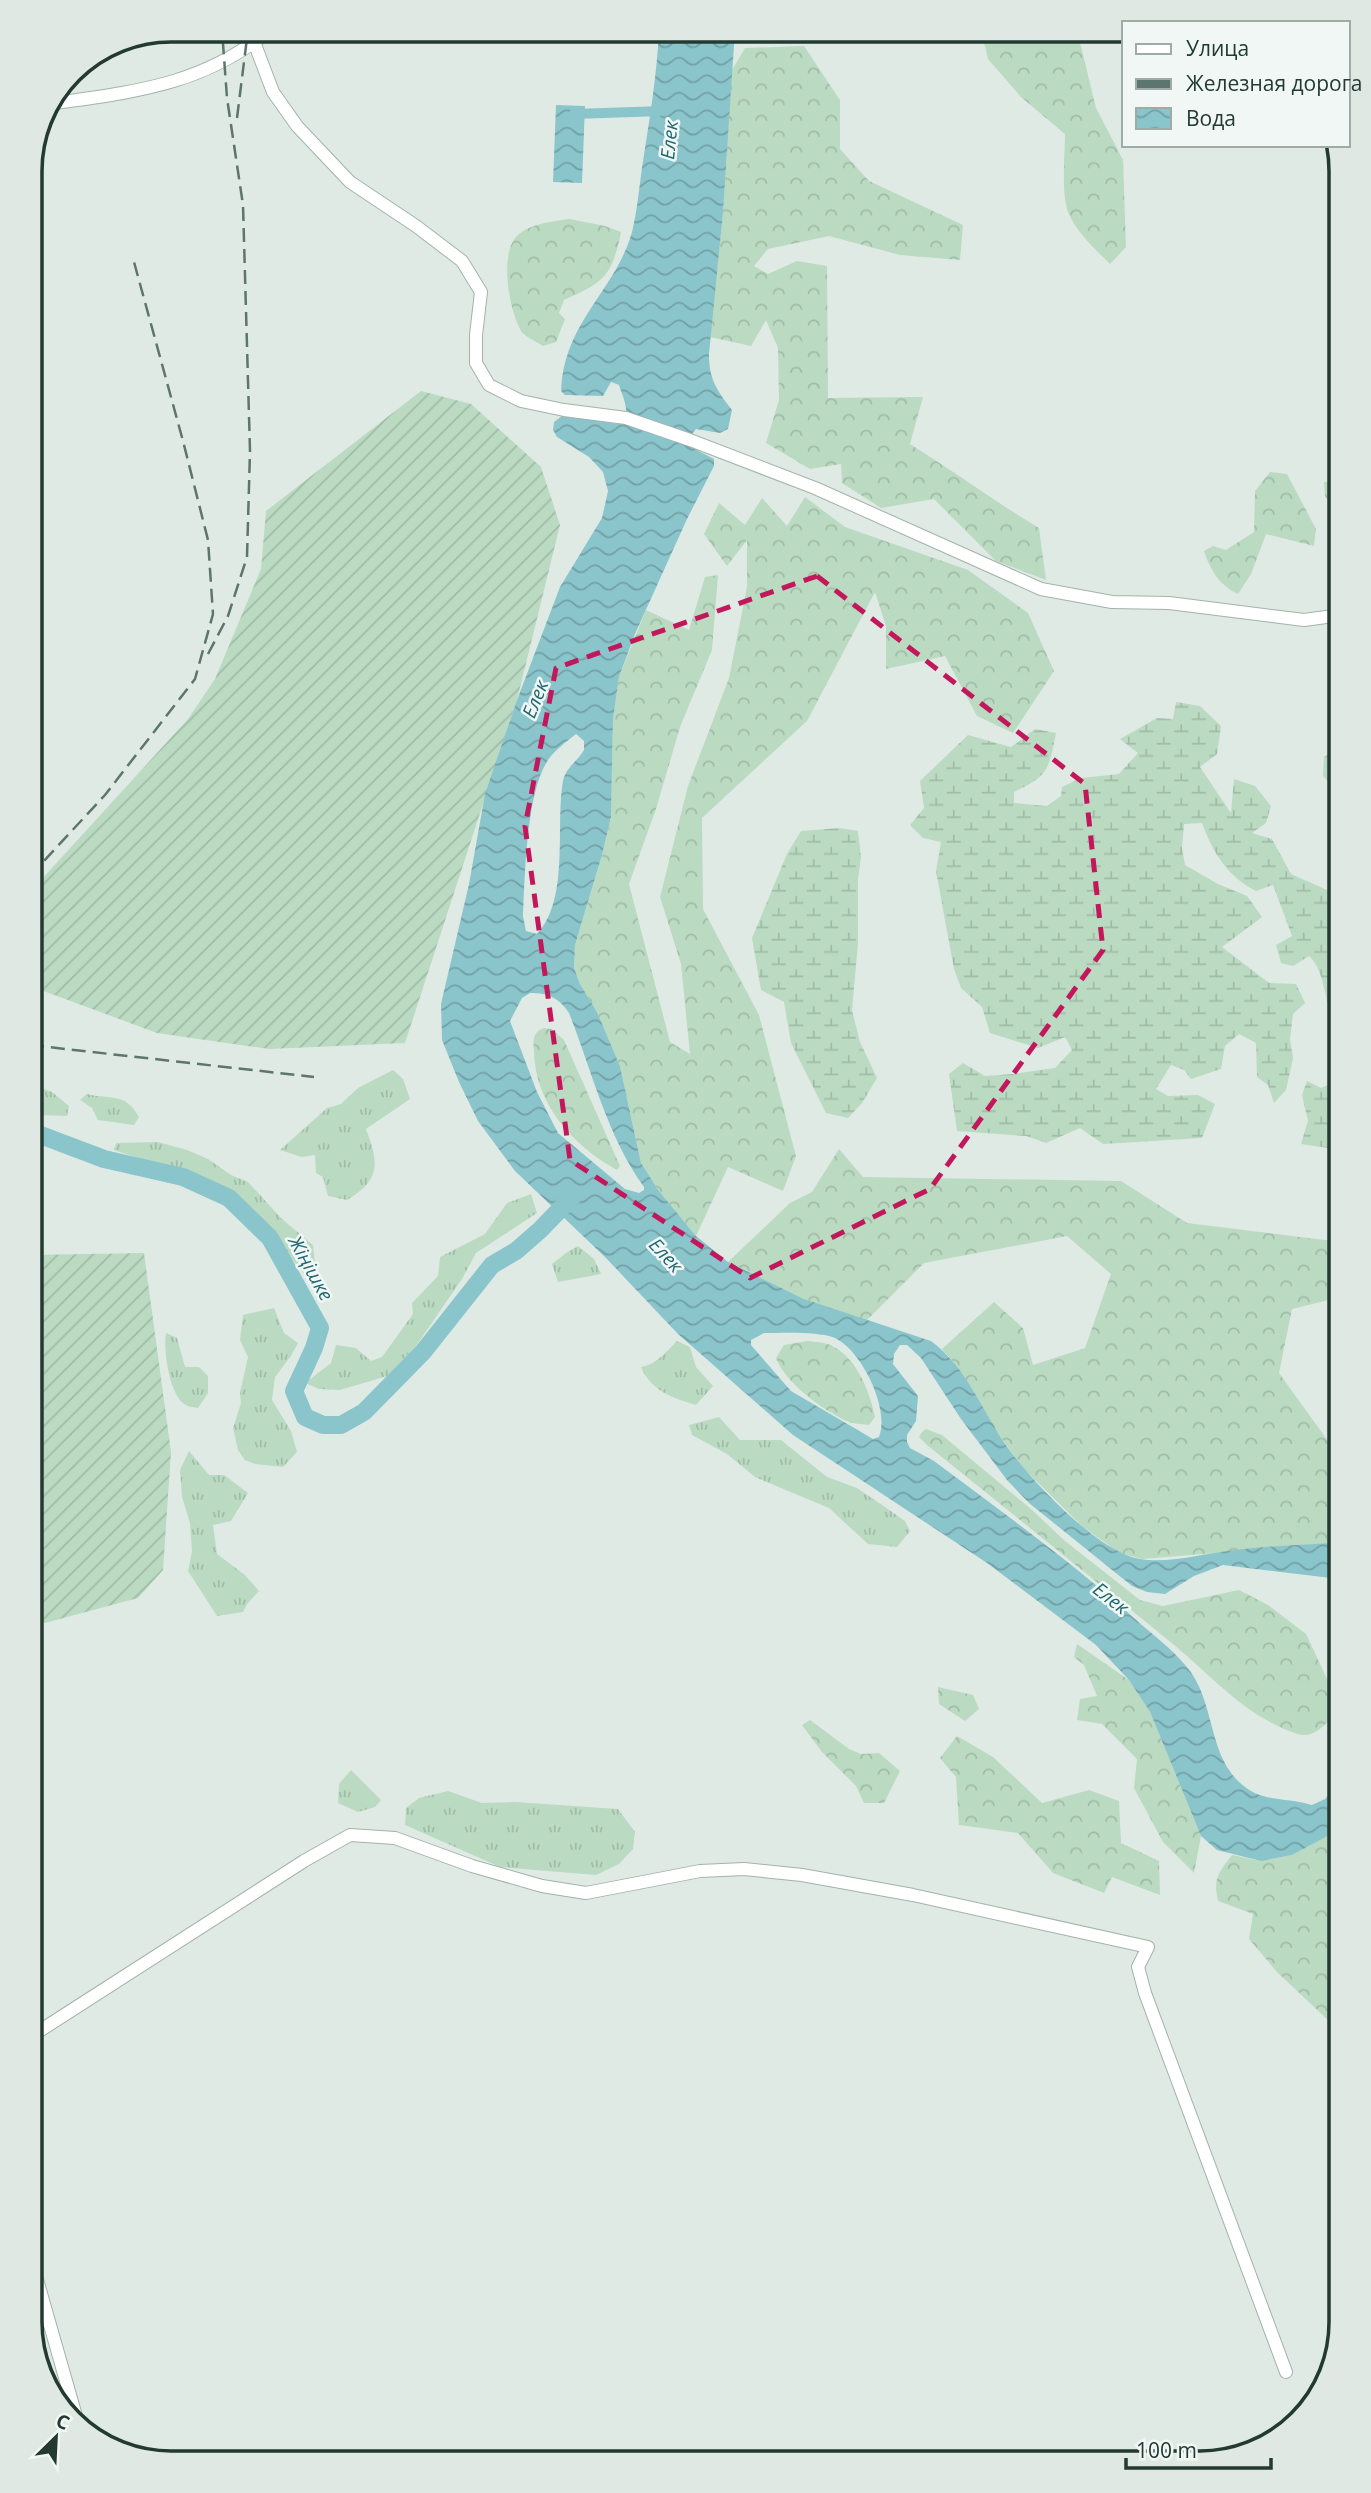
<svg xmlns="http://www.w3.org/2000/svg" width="1371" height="2493" viewBox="0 0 1371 2493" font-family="'Open Sans',sans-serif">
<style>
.grass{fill:url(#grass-tufts)}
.forest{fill:url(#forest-crowns)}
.wetland{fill:url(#wetland-marsh)}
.garden{fill:url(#garden-furrows)}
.water{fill:url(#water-waves);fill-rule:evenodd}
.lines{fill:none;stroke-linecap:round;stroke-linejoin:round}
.canal{stroke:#8bc5cc;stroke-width:10}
.river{stroke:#8bc5cc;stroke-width:18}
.street-casing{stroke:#a3b2ac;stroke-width:14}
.street{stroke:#fff;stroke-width:12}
.rail{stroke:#5c756e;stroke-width:2.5;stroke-dasharray:14 7;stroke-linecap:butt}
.marked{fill:none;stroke:#c2185b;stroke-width:5;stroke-dasharray:14 9;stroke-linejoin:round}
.labels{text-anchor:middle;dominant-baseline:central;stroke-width:5;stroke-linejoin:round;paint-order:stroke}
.water-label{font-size:19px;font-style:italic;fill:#206772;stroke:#f1f7f4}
.rim{fill:none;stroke:#223a32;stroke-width:3.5}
</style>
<defs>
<pattern id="grass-tufts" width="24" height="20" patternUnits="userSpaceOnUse" patternTransform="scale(1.75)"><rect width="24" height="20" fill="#badac2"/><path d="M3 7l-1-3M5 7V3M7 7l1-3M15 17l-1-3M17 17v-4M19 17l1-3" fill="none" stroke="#a0bca7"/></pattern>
<pattern id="forest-crowns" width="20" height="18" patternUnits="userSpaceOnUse" patternTransform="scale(1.75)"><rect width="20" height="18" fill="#badac2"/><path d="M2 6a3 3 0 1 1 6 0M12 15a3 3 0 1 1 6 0" fill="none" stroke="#a0bca7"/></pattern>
<pattern id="wetland-marsh" width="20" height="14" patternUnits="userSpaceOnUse" patternTransform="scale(1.75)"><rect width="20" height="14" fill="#badac2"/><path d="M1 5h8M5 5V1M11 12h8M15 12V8" fill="none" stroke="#a0bca7"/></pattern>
<pattern id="garden-furrows" width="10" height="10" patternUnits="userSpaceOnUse" patternTransform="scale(1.75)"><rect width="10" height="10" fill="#badac2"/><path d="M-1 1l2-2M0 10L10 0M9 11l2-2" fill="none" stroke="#a0bca7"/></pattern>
<pattern id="water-waves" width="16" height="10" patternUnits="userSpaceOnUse" patternTransform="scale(1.75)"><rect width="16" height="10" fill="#8bc5cc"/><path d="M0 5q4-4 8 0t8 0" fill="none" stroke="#71a1a6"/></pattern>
</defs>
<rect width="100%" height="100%" fill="#e0eae5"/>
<!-- grass -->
<g class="grass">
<path d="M393 1070 403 1079 410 1099 366 1129C379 1163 381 1180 347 1200L328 1196 323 1177 316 1173 315 1155 302 1157 280 1150 327 1108 341 1104 358 1088Z"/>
<polygon points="30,1084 52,1092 69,1106 67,1116 39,1115 30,1112"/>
<path d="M87 1094C111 1100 125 1092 139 1117L134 1125 98 1120 92 1108 80 1100Z"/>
<polygon points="158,1142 187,1150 208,1159 231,1175 248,1182 282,1219 313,1245 316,1272 310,1281 271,1233 226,1187 114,1150 116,1143"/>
<polygon points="531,1194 537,1213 476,1253 462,1279 416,1346 387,1376 340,1390 319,1389 305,1383 331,1363 336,1345 356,1348 371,1361 382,1357 413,1314 412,1303 438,1276 440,1257 485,1234 507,1203"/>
<polygon points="578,1246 594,1259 601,1274 558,1282 552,1264 566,1253"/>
<polygon points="274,1308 284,1333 298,1343 291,1356 275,1377 272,1400 291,1431 297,1452 283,1467 255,1464 245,1460 238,1450 233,1428 241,1403 240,1393 248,1357 240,1340 243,1315"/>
<path d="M166 1333 177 1338 185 1367H199L208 1376V1393L198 1408C193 1407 187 1407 183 1403 169 1391 163 1349 166 1333Z"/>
<path d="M677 1341 690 1347 696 1367 713 1386 696 1405C673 1398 651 1391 641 1367 656 1365 667 1351 677 1341Z"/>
<polygon points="719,1417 740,1440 781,1440 827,1477 857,1488 882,1505 905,1521 910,1531 897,1547 868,1544 829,1508 755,1477 727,1454 692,1435 689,1425"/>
<polygon points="189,1451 209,1475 224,1475 248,1493 231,1521 213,1525 217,1554 245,1575 259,1591 247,1604 243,1612 217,1616 188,1571 192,1551 190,1523 182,1497 180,1470"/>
<polygon points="351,1770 381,1800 375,1807 358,1812 338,1803 339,1784"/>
<polygon points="448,1791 482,1803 515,1802 618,1809 635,1832 633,1849 619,1864 596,1875 500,1867 405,1825 406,1808 419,1798"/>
</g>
<!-- forest -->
<g class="forest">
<polygon points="572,30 628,30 622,43 580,38"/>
<path d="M981 30H1077L1096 108 1123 160 1126 247 1110 264C1095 249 1076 232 1068 212 1061 192 1065 155 1065 134L1021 97 988 59Z"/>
<path d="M804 46 840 100V149L869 181 963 225 960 260 900 255 829 236 768 249 754 266 768 274 797 261 827 266 828 398 923 397 910 444C954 471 995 502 1039 528L1046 580 996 561 934 499 881 508 842 483 841 464 810 469 766 443 779 400 778 348 766 320 751 346 710 337 723 213 732 70 745 48Z"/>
<path d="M569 219 605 226 621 232C612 277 604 282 564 300L559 313 565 319 556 342 543 346C537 342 525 337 521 331 509 310 499 254 517 236 530 223 552 222 569 219Z"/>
<path d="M1270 472 1287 474 1316 529 1314 546 1266 534 1251 574 1238 594C1220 586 1210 570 1204 551L1213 546 1226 550 1254 532 1255 491Z"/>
<polygon points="1341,481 1341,518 1325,496 1324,482"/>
<polygon points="805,497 845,527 968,570 1028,613 1054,671 1013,733 977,716 945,656 886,669 886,626 875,592 807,721 702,818 703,909 759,1015 796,1156 783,1191 728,1167 696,1236 659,1191 641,1163 620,1066 597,1012 580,984 574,968 575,945 602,855 611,817 613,719 619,677 646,610 689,630 705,577 718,575 712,650 680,727 656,809 629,884 670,1042 690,1054 681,964 660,897 688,786 729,678 747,587 747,540 727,566 704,534 719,503 745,525 762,498 787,526"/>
<path d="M544 1028 551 1029 564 1040 620 1166 617 1170C573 1146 534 1103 534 1050 533 1039 533 1032 544 1028Z"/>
<polygon points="839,1149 863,1177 1121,1181 1187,1223 1341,1242 1341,1297 1292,1309 1279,1373 1341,1459 1341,1543 1142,1559 1120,1553 1083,1527 1023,1468 992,1425 951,1359 942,1349 994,1302 1023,1328 1033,1365 1085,1348 1111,1274 1067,1236 924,1263 866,1321 804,1299 728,1262 790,1203 812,1192"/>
<path d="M807 1341C816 1342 826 1342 834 1347 857 1359 870 1392 875 1417L869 1425C863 1424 857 1424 852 1423 827 1414 785 1383 776 1358L784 1345Z"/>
<path d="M926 1429 942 1435 1031 1509 1065 1541 1140 1600 1163 1606 1239 1590 1268 1605 1306 1634 1329 1683V1720C1321 1730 1310 1738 1297 1734 1242 1715 1212 1675 1168 1640 1088 1575 1008 1510 927 1445L919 1437 922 1432Z"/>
<polygon points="1077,1644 1129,1680 1150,1712 1201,1836 1194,1873 1163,1842 1134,1788 1137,1759 1102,1724 1077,1720 1080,1699 1097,1696 1084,1665 1074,1657"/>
<polygon points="938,1687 973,1695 979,1709 965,1721 939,1704"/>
<polygon points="810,1720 849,1749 861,1754 879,1753 900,1771 884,1803 864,1803 856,1786 822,1752 802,1725"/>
<polygon points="957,1736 993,1757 1042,1803 1089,1790 1119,1801 1121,1843 1159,1861 1160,1895 1112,1877 1104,1893 1053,1873 1018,1833 959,1825 956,1777 940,1758"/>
<path d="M1341 1829V2022H1330L1277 1972 1249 1939 1253 1914 1218 1901C1213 1879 1218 1873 1232 1855L1261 1861 1292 1855Z"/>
</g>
<!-- wetland -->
<g class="wetland">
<path d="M1176 702 1200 706 1221 726 1217 754 1200 767 1231 813 1234 779 1255 786 1271 806 1266 823 1252 833 1272 839 1291 874 1336 894 1341 899V1025C1321 1009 1329 975 1309 956L1293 966 1281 963 1276 945 1292 936 1273 885 1256 891C1228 877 1213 853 1202 823L1184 824 1182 848 1185 865 1218 884 1247 896 1262 917 1222 947 1269 983 1296 984 1305 1003 1293 1014 1290 1039 1293 1058 1286 1090 1274 1103 1268 1085 1257 1077 1256 1043 1239 1034 1225 1046 1221 1069 1191 1079 1184 1070 1171 1065 1156 1089 1168 1096 1198 1095 1215 1104 1202 1138 1103 1144 1080 1128 1046 1143 1026 1136 957 1131 949 1074 963 1063 985 1076 1013 1074 1055 1068 1072 1050 1065 1037 1038 1048 990 1033 982 1007 961 988 954 969 936 871 941 842 923 838 910 825 924 808 920 781 968 735 1011 747 1035 729 1056 733C1049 770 1048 776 1014 792V803L1047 806 1061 796 1062 787 1081 778 1119 774 1138 753 1120 739 1157 718 1173 719Z"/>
<polygon points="1341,746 1341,814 1335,811 1339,793 1323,776 1324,757"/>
<polygon points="839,828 858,831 861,857 858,880 858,943 852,1010 860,1042 877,1078 862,1103 848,1118 826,1113 791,1043 784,1002 761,990 752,938 787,854 801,831"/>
<polygon points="1341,1079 1341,1150 1301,1144 1308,1121 1302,1095 1307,1081 1321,1088"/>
</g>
<!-- garden -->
<g class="garden">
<polygon points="421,391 471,404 541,467 560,525 517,700 405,1043 269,1049 157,1033 30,986 30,892 188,719 215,679 261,569 266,511"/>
<polygon points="144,1253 171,1452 163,1570 138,1598 30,1627 30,1255"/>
</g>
<!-- water -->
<g class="water">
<path d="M659 30H735L723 213 709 354C709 380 717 390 732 410L728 429 720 433 696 429C691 434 690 440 691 447L714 459V466L687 519 635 634 619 677 613 719 611 817 602 855 575 945 574 968 580 984 597 1012 620 1066 641 1163 659 1191 696 1236 728 1262 804 1299 931 1341C966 1366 983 1413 1008 1448 1033 1482 1098 1552 1140 1559 1169 1564 1206 1553 1235 1550 1270 1546 1306 1544 1341 1543V1577L1331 1578 1223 1565 1194 1576 1165 1594 1147 1592 1132 1586 1029 1503 1007 1480 961 1419 921 1358 907 1345H900L894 1354 893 1364 918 1396 916 1421 907 1435V1442L910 1448 934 1461C1002 1512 1072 1562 1135 1619 1152 1634 1172 1649 1186 1666 1215 1699 1207 1750 1238 1781 1261 1804 1284 1796 1312 1805L1325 1799 1341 1780V1829L1292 1855 1261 1861 1217 1850 1201 1836 1150 1712 1129 1680 1096 1645 987 1563 793 1435 678 1334 606 1258 515 1171 478 1121 459 1082 442 1040 441 1004 469 884 485 794 517 700 560 587 602 518 608 491 603 472 589 457 557 437 553 430 554 422 563 415 617 424C634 418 623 398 619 385L611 382 603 396 565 395 561 391C564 321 615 292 632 232 637 212 639 189 642 168 649 122 657 76 659 30ZM576 734 584 741V750C577 762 566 767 563 781 555 826 570 899 537 934L526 931 523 916C525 876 526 793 548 760 556 749 566 742 576 734ZM530 993C549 993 559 998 569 1013 592 1071 607 1136 644 1187V1190L639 1193 625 1189 558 1133 537 1092 510 1021 522 998ZM764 1333C782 1333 819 1331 835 1338 862 1351 890 1409 879 1437L873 1439 791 1391 751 1345V1340Z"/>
<polygon points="556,105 585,106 582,183 553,182"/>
</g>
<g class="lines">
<!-- canal -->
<polyline class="canal" points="573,117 574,114 663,111"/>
<!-- river -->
<polyline class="river" points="30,1131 104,1159 183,1177 229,1198 270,1238 320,1328 314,1348 294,1391 305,1417 323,1425 341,1425 364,1412 423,1352 492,1265 516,1251 540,1230 574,1195"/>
<defs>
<g id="street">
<polyline points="254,42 273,92 297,126 350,182 416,226 462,261 481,292 476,335 476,363 489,385 521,401 564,410 626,418 690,440 815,488 1041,589 1112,602 1169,603 1304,620 1341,615"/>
<path d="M49 104C132 92 202 86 270 30"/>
<polyline points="30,2037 304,1861 350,1835 395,1838 472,1866 542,1886 586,1893 700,1871 744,1869 802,1875 913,1895 1148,1947 1138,1967 1145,1993 1286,2372"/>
<polyline points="30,2255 78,2423"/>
</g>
</defs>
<!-- street casing -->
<use href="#street" class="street-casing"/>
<!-- street -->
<use href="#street" class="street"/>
<!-- rail -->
<g class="rail">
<polyline points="237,118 248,30"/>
<polyline points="208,654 228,616 247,557 250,451 243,205 227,98 222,30"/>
<polyline points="30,876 105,795 195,679 213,614 208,540 183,441 134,262"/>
<polyline points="30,1045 314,1077"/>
</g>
</g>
<!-- marked area -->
<path class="marked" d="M817 576 1085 784 1103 950 930 1189 750 1278 570 1160 525 826 556 668Z"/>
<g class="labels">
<!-- water labels -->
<g class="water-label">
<text transform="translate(669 140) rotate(-84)">Елек</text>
<text transform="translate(535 699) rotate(-68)">Елек</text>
<text transform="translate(666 1255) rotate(47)">Елек</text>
<text transform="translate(311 1268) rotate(61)">Жіңішке</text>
<text transform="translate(1111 1598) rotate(38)">Елек</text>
</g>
</g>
<!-- crop -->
<path d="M0 0H1371V2493H0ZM171 42H1200A129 129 0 0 1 1329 171V2322A129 129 0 0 1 1200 2451H171A129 129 0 0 1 42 2322V171A129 129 0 0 1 171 42Z" fill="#e0e8e4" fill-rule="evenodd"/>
<path class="rim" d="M171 42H1200A129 129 0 0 1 1329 171V2322A129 129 0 0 1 1200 2451H171A129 129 0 0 1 42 2322V171A129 129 0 0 1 171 42Z"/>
<!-- legend -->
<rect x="1122" y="21" width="228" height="126" fill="#f1f7f4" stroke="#9eaba6" stroke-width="2"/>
<rect x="1136" y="44" width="35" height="10" fill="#ffffff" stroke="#9eaba6" stroke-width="2"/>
<text x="1186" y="56" font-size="21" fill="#223a32">Улица</text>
<rect x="1136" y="79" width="35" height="10" fill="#5c756e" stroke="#9eaba6" stroke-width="2"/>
<text x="1186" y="91" font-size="21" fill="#223a32">Железная дорога</text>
<rect x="1136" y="108" width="35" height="21" fill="url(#water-waves)" stroke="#9eaba6" stroke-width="2"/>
<text x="1186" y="126" font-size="21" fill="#223a32">Вода</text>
<!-- north arrow -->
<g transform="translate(56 2437) rotate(24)" stroke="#f1f7f4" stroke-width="5" paint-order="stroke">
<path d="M0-5L12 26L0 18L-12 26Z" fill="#223a32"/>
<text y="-10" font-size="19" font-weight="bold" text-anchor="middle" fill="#223a32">С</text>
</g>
<!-- scale -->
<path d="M1126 2458v10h145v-10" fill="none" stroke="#223a32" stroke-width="3.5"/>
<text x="1136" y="2458" font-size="21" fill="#223a32" stroke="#f1f7f4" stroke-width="5" paint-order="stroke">100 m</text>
</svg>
